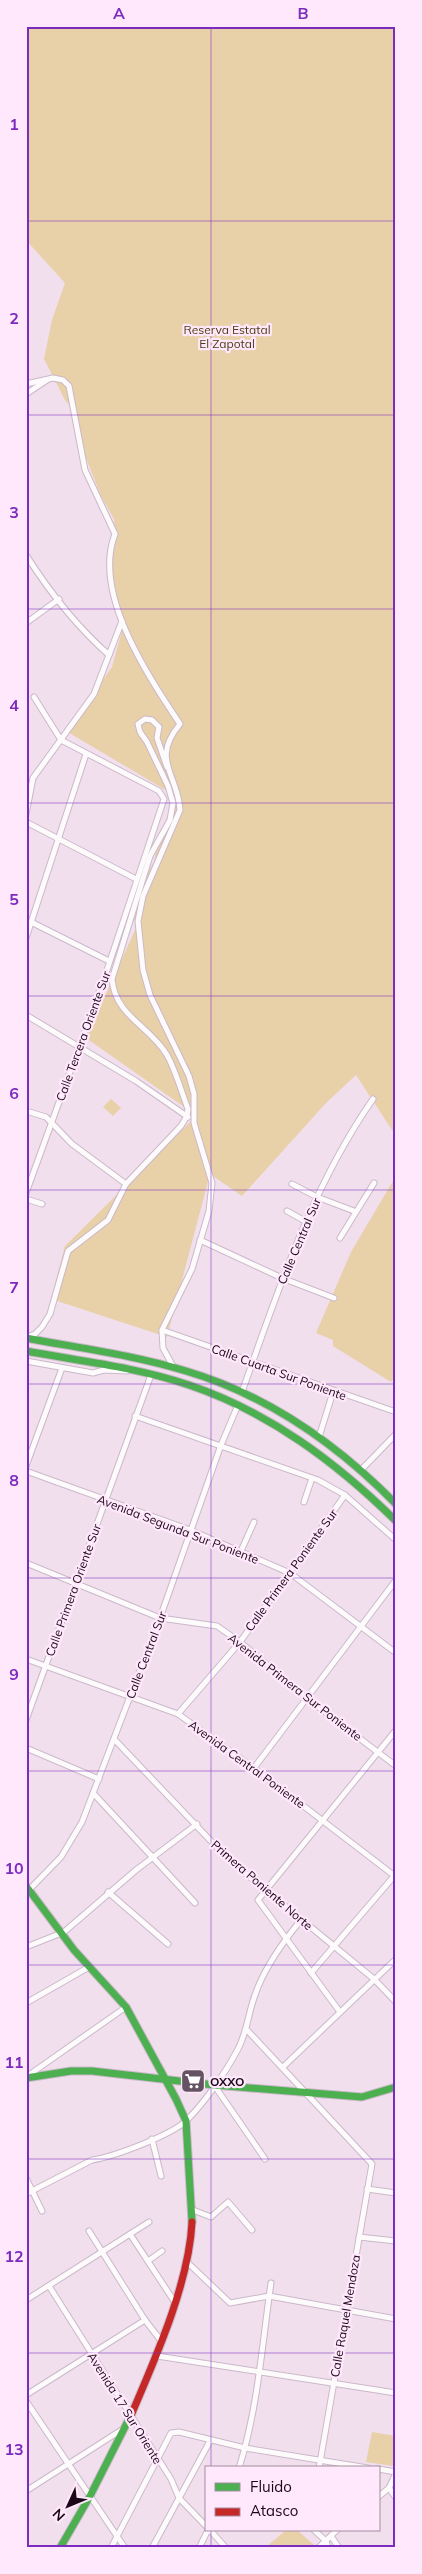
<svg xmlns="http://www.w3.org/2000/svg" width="422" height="2574" viewBox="0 0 422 2574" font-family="Mulish,sans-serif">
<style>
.green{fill:#e8d0a8}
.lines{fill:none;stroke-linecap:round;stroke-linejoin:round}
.street-casing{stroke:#cbb9c9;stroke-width:7}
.fast-casing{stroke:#cbb9c9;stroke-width:9}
.jam-casing{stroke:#cbb9c9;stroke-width:9}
.street{stroke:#fdfafc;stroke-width:5}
.fast{stroke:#4caf50;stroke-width:7}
.jam{stroke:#c62828;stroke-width:7}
.grid{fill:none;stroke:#7b2cbf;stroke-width:1;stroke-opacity:0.55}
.labels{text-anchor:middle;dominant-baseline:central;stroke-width:4.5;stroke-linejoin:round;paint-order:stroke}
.park-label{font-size:12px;fill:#4b3e13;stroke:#ffe8fb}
.street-label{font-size:12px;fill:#1a0718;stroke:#ffe8fb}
.poi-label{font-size:12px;font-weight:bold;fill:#1a0718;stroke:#ffe8fb;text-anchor:start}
.neatline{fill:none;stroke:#7b2cbf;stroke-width:2}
.grid-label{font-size:16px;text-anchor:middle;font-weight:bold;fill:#7b2cbf}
</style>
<rect width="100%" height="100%" fill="#f1dfee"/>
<!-- green -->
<g class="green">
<polygon points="26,26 396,26 396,1136 356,1075 326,1103 242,1196 210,1174 167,1337 51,1299 65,1246 191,1121 190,1111 86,1038 136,928 134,919 148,873 154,862 157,847 169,828 174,795 66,731 112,667 123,627 109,581 115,537 114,519 101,496 84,453 74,411 65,400 44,359 52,320 65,283 26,240"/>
<polygon points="111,1099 121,1108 113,1116 103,1107"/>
<polygon points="396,1176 396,1375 391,1382 333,1346 333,1340 316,1333 351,1252"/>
<polygon points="372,2432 396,2436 393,2466 366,2462"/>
<polygon points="286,2530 297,2530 314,2545 311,2548 265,2548"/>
</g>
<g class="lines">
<defs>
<g id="street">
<path d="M26 384 53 378 63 380 69 386 85 470 115 534C92 593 148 676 180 724 150 760 178 774 180 810L143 896 138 921 143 970 150 995 189 1076 194 1094V1123L212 1183 209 1211 192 1269 162 1330 163 1348 174 1368"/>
<polyline points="26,394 47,380"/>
<path d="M26 555C49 591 77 627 109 655"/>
<polyline points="26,623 59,599"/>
<polyline points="26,814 33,778 94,694 122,621"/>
<polyline points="26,822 136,879"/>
<polyline points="31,922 109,961"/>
<polyline points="26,938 86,754"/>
<polyline points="26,1015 136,1081 188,1117"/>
<polyline points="26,1111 46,1117 72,1144 126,1184"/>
<polyline points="292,1184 317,1197 354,1211"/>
<polyline points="26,1193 106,973 164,799 159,791 61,740 34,697"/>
<polyline points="26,1199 42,1204"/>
<polyline points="287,1211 305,1221"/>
<polyline points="340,1238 374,1183"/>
<polyline points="200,1240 282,1278 334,1298"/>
<polyline points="162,1330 396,1412"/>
<path d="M27 1337 35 1334 42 1327 50 1314 68 1251 108 1220 126 1184 181 1126 187 1116 188 1109C181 1091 176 1071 167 1055 150 1026 115 1016 112 979L150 856 170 820 173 803 168 786 147 742 140 732 138 724 145 719 152 720 159 727 157 738 167 767"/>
<polyline points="26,1361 93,1373 104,1370 127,1371"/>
<path d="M242 1392C278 1291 311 1188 373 1099"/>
<polyline points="135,1416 318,1480 345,1495 396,1540"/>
<polyline points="319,1437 333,1392"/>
<polyline points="26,1466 62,1368"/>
<polyline points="361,1470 396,1434"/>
<polyline points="26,1471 190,1530 290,1573 396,1653"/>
<polyline points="304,1502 312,1478"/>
<polyline points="241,1551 254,1522"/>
<polyline points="26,1563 160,1618 217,1626 240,1642 308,1699 396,1766"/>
<polyline points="26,1659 178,1714 254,1768 396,1877"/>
<polyline points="178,1714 240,1642 345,1495"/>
<polyline points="26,1720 151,1375"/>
<polyline points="114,1739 228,1859 374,1979 396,2002"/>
<polyline points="26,1748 99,1779"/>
<polyline points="254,1768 396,1580"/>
<polyline points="93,1793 195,1903"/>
<polyline points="27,1892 61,1857 82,1822 160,1618 221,1445 238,1405"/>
<polyline points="108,1892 168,1944"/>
<polyline points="26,1947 64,1932 136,1870 197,1824"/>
<polyline points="311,1973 395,1875"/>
<polyline points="26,2003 89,1967"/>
<polyline points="340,2012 258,1900 396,1730"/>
<polyline points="247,2030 372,2164 319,2468"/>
<polyline points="283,2067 396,1959"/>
<polyline points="26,2077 126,2007"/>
<polyline points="214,2085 265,2159"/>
<polyline points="152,2139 161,2176"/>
<polyline points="26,2178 42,2211"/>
<polyline points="367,2189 396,2193"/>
<path d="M26 2194 92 2160C113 2157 172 2135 187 2120 205 2102 226 2072 238 2049 247 2032 248 2015 254 1998 263 1969 282 1943 301 1920"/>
<polyline points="193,2210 211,2217 228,2202 252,2230"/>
<polyline points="89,2231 145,2320 162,2342"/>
<polyline points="130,2234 174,2301"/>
<polyline points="359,2237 396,2241"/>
<polyline points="148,2261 162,2251"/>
<polyline points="187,2262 230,2303 269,2296 396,2319"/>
<polyline points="49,2286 171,2479 179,2498 206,2526"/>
<polyline points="26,2300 149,2222"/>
<polyline points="157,2356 396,2393"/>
<polyline points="26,2395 145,2320"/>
<polyline points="26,2401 125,2548"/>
<path d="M239 2468C258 2408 262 2345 271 2283"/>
<polyline points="378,2469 396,2472"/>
<polyline points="389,2488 396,2498"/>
<polyline points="26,2491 123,2429"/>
<polyline points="378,2497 389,2488 396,2473"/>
<polyline points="210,2530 226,2548"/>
<polyline points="314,2530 326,2541 328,2548"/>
<polyline points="331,2536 339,2548"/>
<polyline points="111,2548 171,2433 179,2432 245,2448 368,2468"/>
<polyline points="152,2548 210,2441"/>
<polyline points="199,2548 208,2530"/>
<polyline points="318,2548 337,2530"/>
</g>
<g id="fast">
<path d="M26 1338C79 1348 134 1355 186 1371 267 1395 337 1444 396 1504"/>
<path d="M26 1351C80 1361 136 1367 189 1385 269 1412 336 1462 396 1521"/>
<polyline points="26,1886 74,1950 126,2007 176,2099 186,2121 192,2222"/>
<polyline points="26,2078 71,2071 92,2071 214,2085 362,2097 396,2087"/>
<polyline points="60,2548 90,2496 132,2413"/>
</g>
<path id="jam" d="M132 2413C156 2357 189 2283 192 2222"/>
</defs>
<!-- street casing -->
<use href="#street" class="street-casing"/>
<!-- fast casing -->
<use href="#fast" class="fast-casing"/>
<!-- jam casing -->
<use href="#jam" class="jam-casing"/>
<!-- street -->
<use href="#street" class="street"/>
<!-- fast -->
<use href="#fast" class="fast"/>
<!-- jam -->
<use href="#jam" class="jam"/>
</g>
<!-- grid -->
<path class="grid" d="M211 26V2468M26 221H396M26 415H396M26 609H396M26 803H396M26 996H396M26 1190H396M26 1384H396M26 1578H396M26 1771H396M26 1965H396M26 2159H396M26 2353H396M211 2530V2548"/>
<!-- icons -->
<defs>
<symbol id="supermarket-square" viewBox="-11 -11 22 22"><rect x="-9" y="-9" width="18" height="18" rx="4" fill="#655363" stroke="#ffe8fb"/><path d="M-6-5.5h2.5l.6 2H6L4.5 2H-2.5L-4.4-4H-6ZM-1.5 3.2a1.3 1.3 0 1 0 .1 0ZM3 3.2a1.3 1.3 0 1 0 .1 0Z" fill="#fff"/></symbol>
</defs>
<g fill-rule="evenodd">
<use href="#supermarket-square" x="179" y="2067" width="28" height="28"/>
</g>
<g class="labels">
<!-- park labels -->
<g class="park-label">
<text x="227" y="329">Reserva Estatal<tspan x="227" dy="14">El Zapotal</tspan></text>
</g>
<!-- street labels -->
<g class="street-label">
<text transform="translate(83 1036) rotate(-70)">Calle Tercera Oriente Sur</text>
<text transform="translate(299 1241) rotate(-67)">Calle Central Sur</text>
<text transform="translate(279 1372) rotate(20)">Calle Cuarta Sur Poniente</text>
<text transform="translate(178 1529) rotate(21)">Avenida Segunda Sur Poniente</text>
<text transform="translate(291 1570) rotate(-54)">Calle Primera Poniente Sur</text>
<text transform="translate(73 1590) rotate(-70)">Calle Primera Oriente Sur</text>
<text transform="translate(146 1655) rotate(-69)">Calle Central Sur</text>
<text transform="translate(295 1687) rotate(38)">Avenida Primera Sur Poniente</text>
<text transform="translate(247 1764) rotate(36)">Avenida Central Poniente</text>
<text transform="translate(262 1885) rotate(41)">Primera Poniente Norte</text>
<text transform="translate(345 2316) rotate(-80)">Calle Raquel Mendoza</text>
<text transform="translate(125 2408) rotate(58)">Avenida 17 Sur Oriente</text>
</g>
<!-- poi labels -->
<g class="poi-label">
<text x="210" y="2081">OXXO</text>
</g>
</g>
<!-- border -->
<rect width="422" height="2574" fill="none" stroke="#ffe8fb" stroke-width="55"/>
<!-- legend -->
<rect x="205" y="2466" width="175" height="65" fill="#ffe8fb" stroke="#a38ea0"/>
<rect x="215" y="2483" width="25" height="8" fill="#4caf50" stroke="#a38ea0"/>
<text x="250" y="2492" font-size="15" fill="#1a0718">Fluido</text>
<rect x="215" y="2508" width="25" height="8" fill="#c62828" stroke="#a38ea0"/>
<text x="250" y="2516" font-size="15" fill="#1a0718">Atasco</text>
<!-- north arrow -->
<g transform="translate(68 2506) rotate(226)" stroke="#ffe8fb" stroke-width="4" paint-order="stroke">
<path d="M0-4L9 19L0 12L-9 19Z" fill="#1a0718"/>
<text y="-8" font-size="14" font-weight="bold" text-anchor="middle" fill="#1a0718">N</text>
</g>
<rect x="28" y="28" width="366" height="2518" class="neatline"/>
<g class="grid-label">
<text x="119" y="19">A</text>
<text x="303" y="19">B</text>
<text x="14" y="130">1</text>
<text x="14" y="324">2</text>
<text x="14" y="518">3</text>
<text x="14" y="711">4</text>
<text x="14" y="905">5</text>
<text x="14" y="1099">6</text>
<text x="14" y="1293">7</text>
<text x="14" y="1486">8</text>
<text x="14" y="1680">9</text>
<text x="14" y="1874">10</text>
<text x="14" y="2068">11</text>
<text x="14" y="2262">12</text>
<text x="14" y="2455">13</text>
</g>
</svg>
